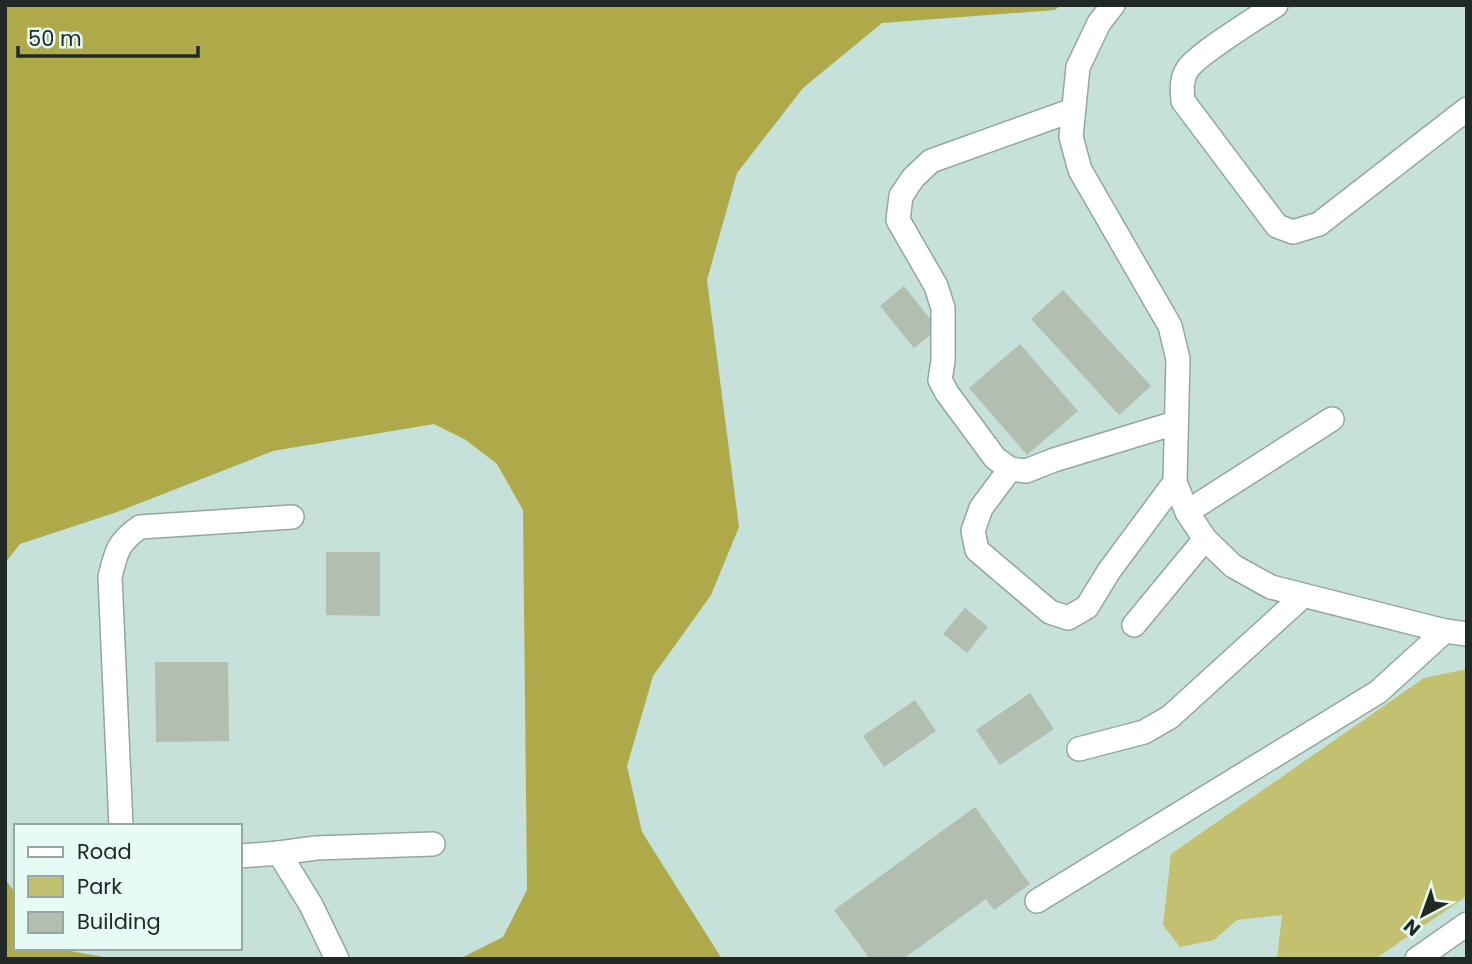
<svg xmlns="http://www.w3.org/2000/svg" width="1472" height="964" viewBox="0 0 1472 964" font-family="Poppins,sans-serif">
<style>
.built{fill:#c5e1da;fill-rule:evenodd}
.green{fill:#c3c070}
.forest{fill:#aeaa4a}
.building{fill:#b2beb0}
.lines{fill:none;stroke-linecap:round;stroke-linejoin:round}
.minor-casing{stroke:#93a6a1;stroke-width:26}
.minor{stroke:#fff;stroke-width:23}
</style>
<rect width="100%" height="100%" fill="#d9eee8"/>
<!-- built -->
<path class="built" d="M5 5H1467V959H5ZM16 826H240V948H16Z"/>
<!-- green -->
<polygon class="green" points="1467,669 1467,896 1375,959 1277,959 1282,915 1237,920 1214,940 1180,947 1163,925 1171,854 1424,678"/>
<!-- forest -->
<g class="forest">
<polygon points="5,5 1061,5 1055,10 882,23 803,88 737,173 707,280 739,527 711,595 653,676 627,766 642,832 722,959 459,959 503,937 527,890 523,510 497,464 466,440 434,424 273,451 117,512 20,544 5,563"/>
<polygon points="5,879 16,894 16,948 53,948 115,959 5,959"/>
</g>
<!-- building -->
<g class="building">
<polygon points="904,286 938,329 914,348 880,306"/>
<polygon points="1063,290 1151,386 1119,415 1031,319"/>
<polygon points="1020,344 1078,411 1027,455 969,388"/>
<polygon points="326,552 380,552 380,616 326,615"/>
<polygon points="965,608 988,627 967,653 943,634"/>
<polygon points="155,662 228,662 229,741 156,742"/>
<polygon points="1030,693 1054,729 1000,765 976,730"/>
<polygon points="915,700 936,731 884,767 863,736"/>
<polygon points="975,807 1030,884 994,910 986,899 903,959 870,959 834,910"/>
</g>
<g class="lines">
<defs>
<g id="minor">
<polyline points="1113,5 1099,23 1078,67 1071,137 1080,170 1170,326 1178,359 1175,482 1187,512 1205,539 1233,566 1271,587 1445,631 1467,634"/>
<path d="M1276 5C1257 18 1197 54 1187 70 1181 80 1182 90 1183 101L1277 226 1293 232 1319 224 1467 109"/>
<polyline points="1073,110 931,161 913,178 901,196 898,220 936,286 943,308 943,361 940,380 947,393 995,458 1010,469 1026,471 1054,460 1175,423"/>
<polyline points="1010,469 981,508 973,531 977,550 1050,612 1068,618 1087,607 1109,571 1175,482"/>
<polyline points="1187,512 1332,419"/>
<polyline points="1134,625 1205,539"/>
<polyline points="1079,749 1144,732 1170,717 1303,596"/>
<path d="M121 826 110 577C116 552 118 542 140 527L292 517"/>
<polyline points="279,853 316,848 433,844"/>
<polyline points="240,856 279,853 311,905 337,959"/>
<polyline points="1037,901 1378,692 1445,631"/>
<polyline points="1417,959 1467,924"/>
</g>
</defs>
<!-- minor casing -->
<use href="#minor" class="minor-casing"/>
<!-- minor -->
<use href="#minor" class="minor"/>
</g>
<!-- border -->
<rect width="1472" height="964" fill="none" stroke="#212927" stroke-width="14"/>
<!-- legend -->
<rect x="14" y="824" width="228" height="126" fill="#e6fbf5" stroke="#97a7a3" stroke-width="2"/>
<rect x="28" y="847" width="35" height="10" fill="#ffffff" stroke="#97a7a3" stroke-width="2"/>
<text x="77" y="859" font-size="21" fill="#212927">Road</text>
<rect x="28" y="876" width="35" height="21" fill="#c3c070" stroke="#97a7a3" stroke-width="2"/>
<text x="77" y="894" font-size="21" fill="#212927">Park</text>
<rect x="28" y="912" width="35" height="21" fill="#b2beb0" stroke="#97a7a3" stroke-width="2"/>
<text x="77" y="929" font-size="21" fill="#212927">Building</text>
<!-- north arrow -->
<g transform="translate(1423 915) rotate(221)" stroke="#e6fbf5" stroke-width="5" paint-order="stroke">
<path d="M0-5L12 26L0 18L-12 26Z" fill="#212927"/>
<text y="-10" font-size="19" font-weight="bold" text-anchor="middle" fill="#212927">N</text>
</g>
<!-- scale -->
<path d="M18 46v10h180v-10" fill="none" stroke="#212927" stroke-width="3.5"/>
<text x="28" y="46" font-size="21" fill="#212927" stroke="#e6fbf5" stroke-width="5" paint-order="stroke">50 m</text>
</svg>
